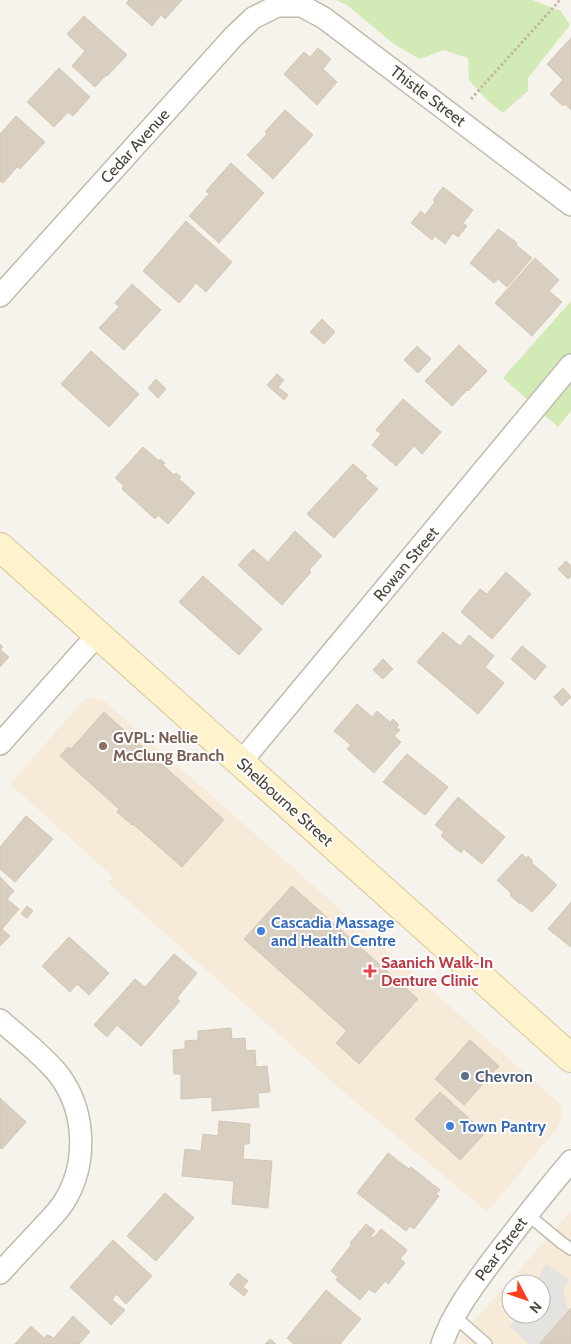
<svg xmlns="http://www.w3.org/2000/svg" width="571" height="1344" viewBox="0 0 571 1344" font-family="Cabin,sans-serif">
<style>
.commercial{fill:#f7ead8;fill-rule:evenodd}
.green{fill:#d2eab5}
.parking{fill:#e5e3e0}
.building{fill:#d8cfc1;stroke:#d3c7b4}
.lines{fill:none;stroke-linecap:round;stroke-linejoin:round}
.service-casing{stroke:#c2bbae;stroke-width:14}
.minor-casing{stroke:#c2bbae;stroke-width:24}
.secondary-casing{stroke:#d6c79b;stroke-width:30}
.path{stroke:#c4b79f;stroke-width:3;stroke-dasharray:2.5 2.5;stroke-linecap:butt}
.service{stroke:#fff;stroke-width:11}
.minor{stroke:#fff;stroke-width:21}
.secondary{stroke:#fff3cd;stroke-width:28}
.education-dot{fill:#8d6e63;stroke:#fff;stroke-width:2}
.shop-dot{fill:#3f7fe0;stroke:#fff;stroke-width:2}
.health-dot{fill:#e0444e;stroke:#fff;stroke-width:2}
.service-dot{fill:#5c6f8a;stroke:#fff;stroke-width:2}
.labels{text-anchor:middle;dominant-baseline:central;stroke-width:4;stroke-linejoin:round;paint-order:stroke}
.street-label{font-size:16px;fill:#4b4439;stroke:#fff}
.education-label{font-size:16px;font-weight:bold;fill:#785e54;stroke:#fff;text-anchor:start}
.shop-label{font-size:16px;font-weight:bold;fill:#366cbe;stroke:#fff;text-anchor:start}
.health-label{font-size:16px;font-weight:bold;fill:#be3a42;stroke:#fff;text-anchor:start}
.service-label{font-size:16px;font-weight:bold;fill:#4e5e75;stroke:#fff;text-anchor:start}
</style>
<rect width="100%" height="100%" fill="#f6f3ec"/>
<!-- commercial -->
<g class="commercial">
<polygon points="94,698 102,700 108,704 559,1103 561,1108 562,1115 558,1127 487,1212 346,1094 108,883 113,877 10,784 81,703 87,699"/>
<path d="M571 1211V1344H467L459 1338ZM511 1284H541V1314H511Z"/>
</g>
<!-- green -->
<g class="green">
<polygon points="336,0 532,0 561,11 570,25 528,78 528,91 503,113 487,100 469,80 468,58 443,50 420,59 395,45 347,5"/>
<polygon points="571,301 571,411 558,427 503,378"/>
</g>
<!-- parking -->
<polygon class="parking" points="546,1264 569,1279 563,1290 568,1310 538,1344 529,1344 510,1327 517,1314 541,1314 541,1284 535,1284"/>
<!-- building -->
<g class="building">
<polygon points="129,0 182,0 165,19 161,15 152,26 126,3"/>
<polygon points="84,16 127,55 107,76 106,75 95,87 72,66 85,51 67,34"/>
<polygon points="571,38 571,110 565,104 563,106 550,94 563,80 547,64"/>
<polygon points="318,48 331,59 323,69 337,82 317,105 284,74 304,52 310,57"/>
<polygon points="59,68 90,97 73,116 68,112 54,127 27,102"/>
<polygon points="285,110 313,135 273,179 247,155 267,134 265,132"/>
<polygon points="16,116 45,142 20,169 17,167 3,183 0,181 0,134"/>
<polygon points="231,163 264,193 219,243 189,216 209,194 206,191"/>
<polygon points="443,187 473,210 463,223 467,226 458,237 453,233 445,244 435,236 432,240 411,223 421,211 425,215 435,202 433,200"/>
<polygon points="186,221 232,262 206,292 196,283 179,303 143,271"/>
<polygon points="498,229 517,243 516,245 532,258 507,287 498,279 494,283 470,263"/>
<polygon points="535,258 559,280 549,291 562,302 532,336 495,303"/>
<polygon points="132,284 161,310 124,350 99,328 119,307 115,303"/>
<polygon points="322,319 335,332 324,344 310,332"/>
<polygon points="459,345 487,371 468,391 467,390 452,406 425,381"/>
<polygon points="417,346 431,359 418,373 404,360"/>
<polygon points="91,351 139,394 109,427 61,384"/>
<polygon points="277,374 284,380 278,387 288,395 284,400 267,385"/>
<polygon points="156,379 166,389 158,398 148,388"/>
<polygon points="403,399 441,432 422,454 414,446 396,466 372,445 381,434 376,430"/>
<polygon points="143,447 159,461 160,459 165,463 163,465 174,475 176,473 181,477 179,479 195,493 168,524 158,515 155,519 122,489 124,486 115,478"/>
<polygon points="353,464 367,476 365,478 378,489 334,538 307,514"/>
<polygon points="295,531 322,556 309,570 311,572 282,605 238,565 253,549 268,562"/>
<polygon points="566,561 571,566 571,576 568,579 558,569"/>
<polygon points="506,572 531,594 492,639 461,612 480,589 487,594"/>
<polygon points="203,576 262,629 239,655 179,602"/>
<polygon points="443,632 460,646 469,635 494,656 485,667 504,683 478,714 417,662"/>
<polygon points="0,644 3,647 0,649 9,657 0,667"/>
<polygon points="522,646 546,666 535,680 511,659"/>
<polygon points="383,659 393,669 383,679 373,670"/>
<polygon points="563,688 571,697 562,706 554,697"/>
<polygon points="357,704 372,717 377,711 390,722 393,719 399,725 396,727 400,730 394,736 401,742 374,773 347,749 351,745 334,731"/>
<polygon points="104,712 224,820 182,867 133,824 132,825 117,812 119,809 60,756 68,747 71,749"/>
<polygon points="407,754 448,787 425,815 383,782"/>
<polygon points="458,797 505,837 482,864 464,849 461,853 441,836 444,832 435,825"/>
<polygon points="26,816 53,839 15,882 0,869 0,847"/>
<polygon points="522,854 526,858 528,856 533,861 531,862 557,885 532,912 521,903 520,904 510,895 511,893 497,880"/>
<polygon points="0,877 14,891 7,899 19,909 2,929 10,936 0,946"/>
<polygon points="292,886 418,999 359,1064 336,1043 347,1031 244,939"/>
<polygon points="571,902 571,947 548,929"/>
<polygon points="27,906 33,911 27,918 21,914"/>
<polygon points="69,937 109,973 89,995 77,984 70,992 42,966"/>
<polygon points="174,954 197,973 177,998 180,1001 141,1046 117,1025 107,1037 94,1025 135,979 145,987"/>
<polygon points="231,1028 232,1039 245,1038 246,1051 255,1050 256,1067 267,1066 270,1092 258,1093 259,1107 212,1111 212,1097 181,1099 181,1074 174,1074 173,1050 185,1049 185,1041 198,1040 198,1031"/>
<polygon points="470,1040 499,1066 464,1105 435,1079"/>
<polygon points="440,1092 485,1133 460,1160 415,1119"/>
<polygon points="0,1098 26,1122 2,1149 0,1148"/>
<polygon points="219,1121 250,1124 249,1144 244,1144 243,1159 272,1161 268,1208 232,1204 234,1181 182,1176 185,1149 201,1151 203,1134 218,1136"/>
<polygon points="388,1153 409,1169 411,1167 440,1190 436,1194 439,1196 414,1229 410,1226 406,1231 357,1193"/>
<polygon points="165,1193 194,1218 156,1261 127,1236"/>
<polygon points="366,1224 375,1231 371,1236 373,1238 381,1229 407,1250 400,1259 405,1263 388,1284 385,1281 375,1293 369,1289 360,1300 336,1280 338,1277 331,1271 352,1244 350,1243"/>
<polygon points="113,1240 152,1276 126,1304 116,1294 112,1300 125,1310 111,1325 70,1287"/>
<polygon points="238,1273 248,1281 243,1287 248,1291 244,1296 229,1284"/>
<polygon points="326,1290 361,1319 340,1344 294,1344 287,1338"/>
<polygon points="571,1308 571,1344 539,1344"/>
<polygon points="73,1316 90,1332 79,1344 15,1344 31,1326 44,1338 47,1335 54,1338"/>
<polygon points="270,1339 276,1344 265,1344"/>
</g>
<g class="lines">
<defs>
<g id="service">
<polyline points="527,1214 562,1243 571,1249"/>
<polyline points="454,1316 486,1344"/>
</g>
<g id="minor">
<polyline points="0,296 234,36 253,18 277,6 302,6 324,18 571,205"/>
<polyline points="0,744 98,634"/>
<polyline points="241,762 571,365"/>
<path d="M0 1020C20 1038 42 1054 59 1075 86 1111 88 1164 64 1202 57 1213 48 1221 39 1231 26 1245 13 1259 0 1273"/>
<path d="M442 1344C453 1312 474 1285 494 1258 519 1225 544 1193 571 1161"/>
</g>
<polyline id="secondary" points="0,547 571,1058"/>
</defs>
<!-- service casing -->
<use href="#service" class="service-casing"/>
<!-- minor casing -->
<use href="#minor" class="minor-casing"/>
<!-- secondary casing -->
<use href="#secondary" class="secondary-casing"/>
<!-- path -->
<polyline class="path" points="471,99 560,0"/>
<!-- service -->
<use href="#service" class="service"/>
<!-- minor -->
<use href="#minor" class="minor"/>
<!-- secondary -->
<use href="#secondary" class="secondary"/>
</g>
<!-- markers -->
<circle class="education-dot" cx="103" cy="746" r="5"/>
<g class="shop-dot">
<circle cx="261" cy="931" r="5"/>
<circle cx="450" cy="1126" r="5"/>
</g>
<path class="health-dot" d="M367.5 963.5h5v5h5v5h-5v5h-5v-5h-5v-5h5z"/>
<circle class="service-dot" cx="465" cy="1076" r="5"/>
<g class="labels">
<!-- street labels -->
<g class="street-label">
<text transform="translate(428 96) rotate(37)">Thistle Street</text>
<text transform="translate(135 146) rotate(-48)">Cedar Avenue</text>
<text transform="translate(406 564) rotate(-50)">Rowan Street</text>
<text transform="translate(285 802) rotate(42)">Shelbourne Street</text>
<text transform="translate(501 1249) rotate(-53)">Pear Street</text>
</g>
<!-- education labels -->
<g class="education-label">
<text x="113" y="737">GVPL: Nellie<tspan x="113" dy="18">McClung Branch</tspan></text>
</g>
<!-- shop labels -->
<g class="shop-label">
<text x="271" y="922">Cascadia Massage<tspan x="271" dy="18">and Health Centre</tspan></text>
<text x="460" y="1126">Town Pantry</text>
</g>
<!-- health labels -->
<g class="health-label">
<text x="381" y="962">Saanich Walk-In<tspan x="381" dy="18">Denture Clinic</tspan></text>
</g>
<!-- service labels -->
<g class="service-label">
<text x="475" y="1076">Chevron</text>
</g>
</g>
<!-- north arrow -->
<g transform="translate(526 1299) rotate(131)"><circle r="24" fill="#ffffff" stroke="#b7b4b0"/>
<path d="M0-4L9 19L0 12L-9 19Z" fill="#fc3f1d"/>
<text y="-8" font-size="14" font-weight="bold" text-anchor="middle" fill="#4b4439">N</text>
</g>
</svg>
